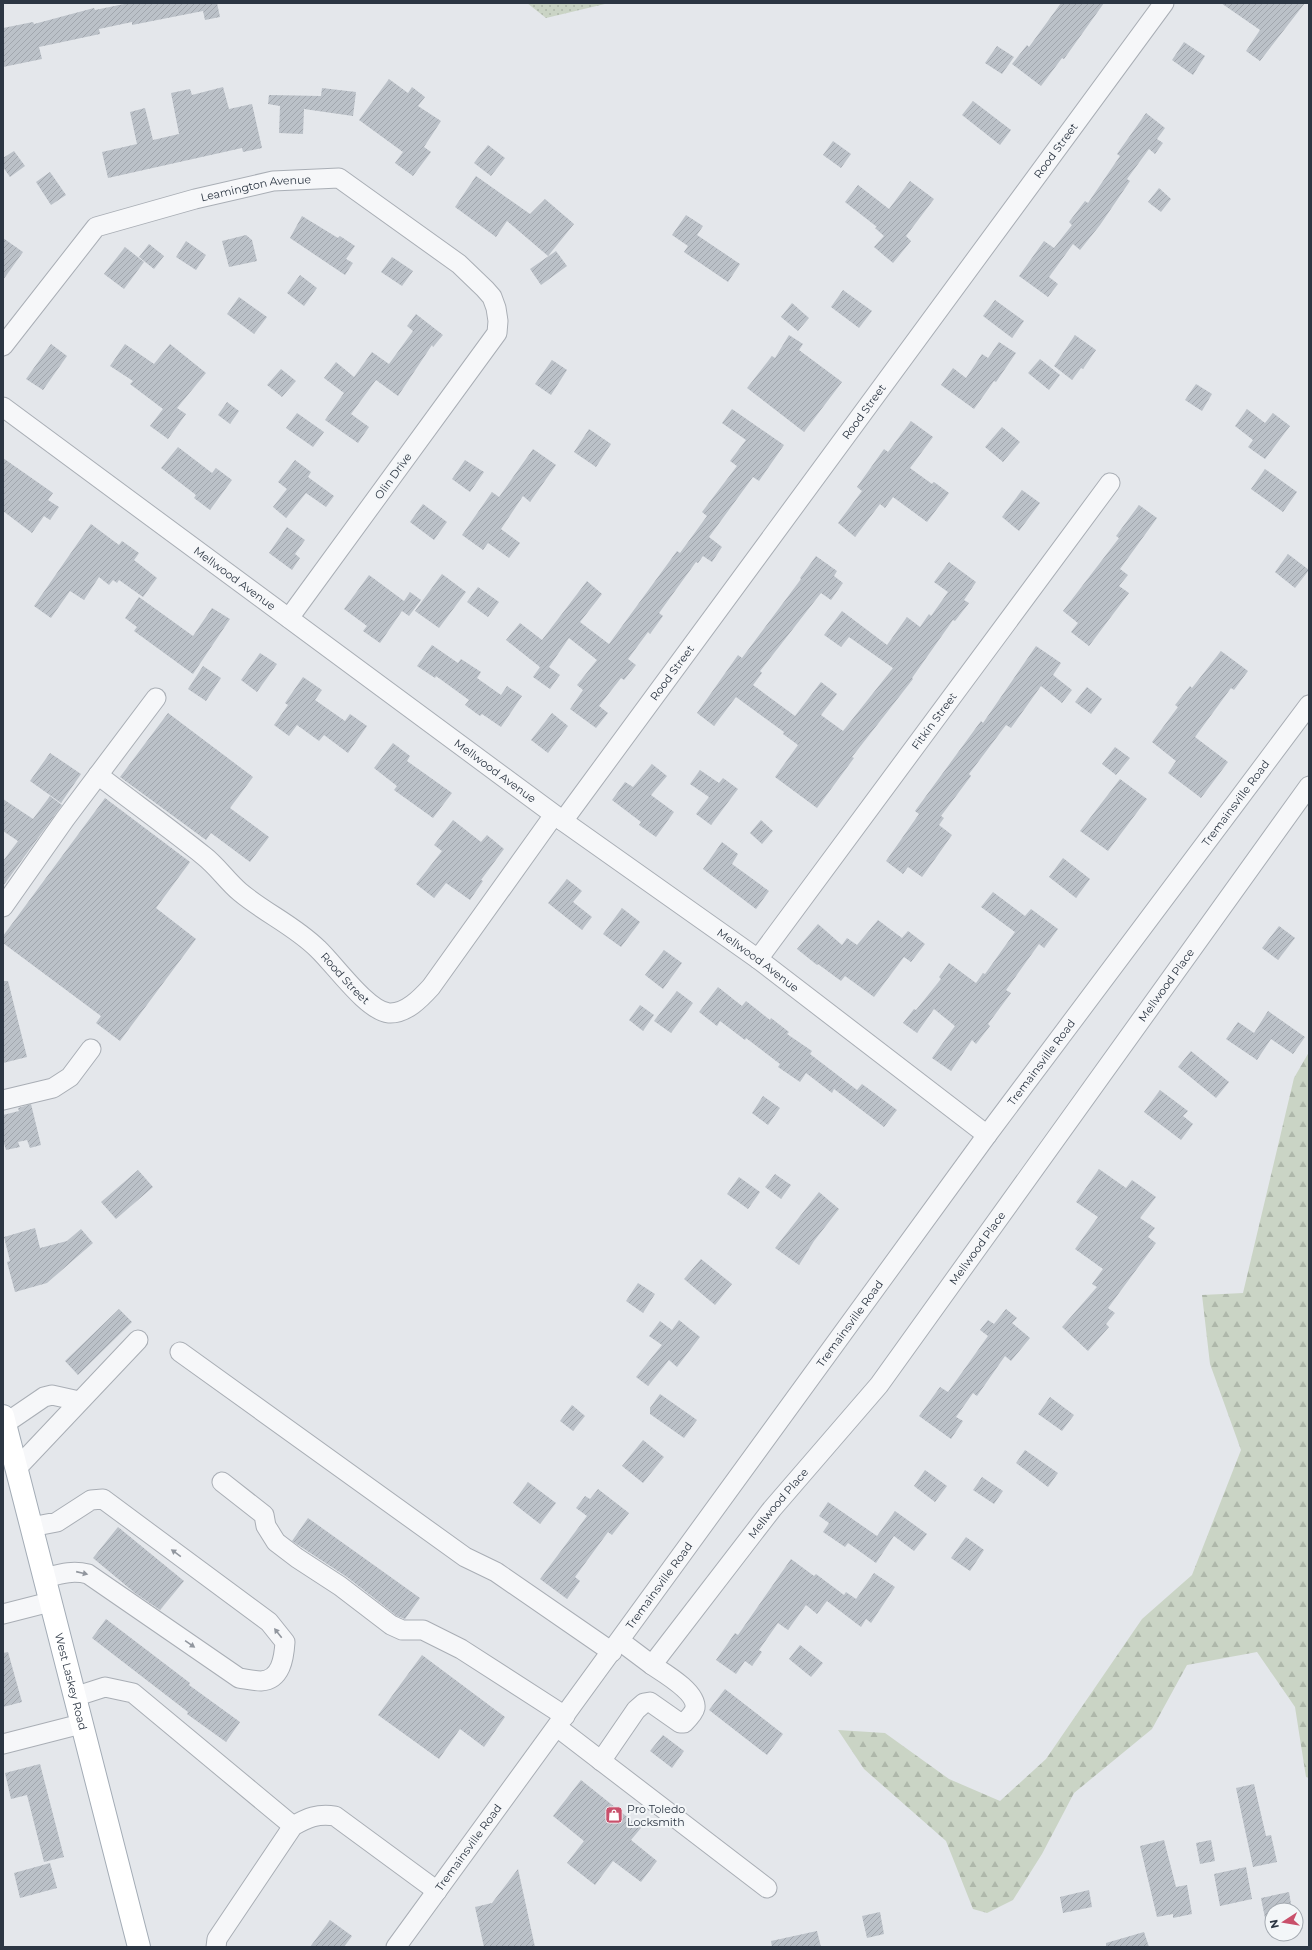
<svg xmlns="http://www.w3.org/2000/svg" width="1312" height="1950" viewBox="0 0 1312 1950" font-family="Montserrat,sans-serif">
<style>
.forest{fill:url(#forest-firs)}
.park{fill:url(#park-dots)}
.building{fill:url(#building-hatch)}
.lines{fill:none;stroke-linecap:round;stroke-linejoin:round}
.minor-casing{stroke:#a9aeb5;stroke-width:21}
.major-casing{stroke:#a3acb6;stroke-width:24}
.minor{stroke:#f6f7f9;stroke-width:19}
.major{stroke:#fff;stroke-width:22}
.oneway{fill:#91969e}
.labels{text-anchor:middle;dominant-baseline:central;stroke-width:4;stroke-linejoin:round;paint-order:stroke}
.street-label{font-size:11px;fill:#2c3643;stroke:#f3f6f8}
.poi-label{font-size:11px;fill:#2c3643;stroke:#f3f6f8;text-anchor:start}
</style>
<defs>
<pattern id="forest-firs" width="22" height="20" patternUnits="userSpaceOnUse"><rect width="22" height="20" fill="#cad4c5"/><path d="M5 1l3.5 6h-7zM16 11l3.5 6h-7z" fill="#aeb7aa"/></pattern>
<pattern id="park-dots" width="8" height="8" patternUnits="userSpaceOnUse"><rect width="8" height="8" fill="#cad4c5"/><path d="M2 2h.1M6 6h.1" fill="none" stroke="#aeb7aa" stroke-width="1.8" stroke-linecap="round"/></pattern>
<pattern id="building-hatch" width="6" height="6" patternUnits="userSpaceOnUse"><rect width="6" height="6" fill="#bbc1c8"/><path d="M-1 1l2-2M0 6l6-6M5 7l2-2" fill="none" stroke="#a1a6ad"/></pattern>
</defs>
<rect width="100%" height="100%" fill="#e4e7eb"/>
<!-- forest -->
<polygon class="forest" points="1309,1052 1309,1778 1306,1777 1295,1707 1257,1652 1187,1665 1152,1729 1074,1793 1042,1854 1013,1900 987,1913 973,1909 946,1841 864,1769 838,1730 885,1733 949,1779 1000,1801 1046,1759 1142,1619 1192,1575 1241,1450 1210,1364 1202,1295 1243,1293 1294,1078"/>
<!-- park -->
<polygon class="park" points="527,3 609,3 546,18"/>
<!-- building -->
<g class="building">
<polygon points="129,3 217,3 220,17 205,20 203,11 132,25 132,22 99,29 100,34 39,47 42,59 3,67 3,28 33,22 34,24 94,8 95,10"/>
<polygon points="1061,3 1104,3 1064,59 1062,58 1041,86 1012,64 1027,45 1029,47"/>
<polygon points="1221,3 1305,3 1260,61 1246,51 1260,30"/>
<polygon points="1184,42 1205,56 1193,75 1172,60"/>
<polygon points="997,46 1014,57 1002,74 985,63"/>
<polygon points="389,79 408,93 412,87 425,97 418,106 441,121 424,147 431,152 413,176 395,163 403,152 359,120"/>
<polygon points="223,87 229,109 252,104 262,148 243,152 242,148 108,178 102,152 137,144 130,112 145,108 153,140 179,134 171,93 190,89 192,95"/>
<polygon points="322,88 356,92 353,116 304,109 303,134 279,133 280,106 268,104 269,95 321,96"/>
<polygon points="973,101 1011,130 1000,145 962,115"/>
<polygon points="1146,113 1165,128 1157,139 1163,143 1155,154 1149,149 1127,179 1130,181 1100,225 1080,250 1073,244 1049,277 1058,284 1048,297 1019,276 1044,241 1054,248 1072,225 1069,222 1085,201 1088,203 1120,156 1117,154"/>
<polygon points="833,141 851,154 841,168 823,155"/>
<polygon points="488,145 505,158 491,176 474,163"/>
<polygon points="14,151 25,166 10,177 3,167 3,158"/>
<polygon points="50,172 66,195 51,205 36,182"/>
<polygon points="476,176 530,214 545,199 574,224 548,256 507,221 496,237 455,207"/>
<polygon points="910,181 934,199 906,236 911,241 893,263 874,247 884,236 875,228 877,227 845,202 858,185 889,209"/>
<polygon points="1159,188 1171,199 1161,212 1148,202"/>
<polygon points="686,215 703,226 697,235 740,264 728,282 684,252 688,246 672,235"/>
<polygon points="302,216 338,238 340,236 355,246 346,259 353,263 345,275 290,238"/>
<polygon points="246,235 252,240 257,261 229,267 222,241"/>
<polygon points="3,238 23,252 3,280"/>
<polygon points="186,241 206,255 196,270 176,257"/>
<polygon points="149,244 164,256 154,269 139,257"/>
<polygon points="125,247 144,262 124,289 104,274"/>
<polygon points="556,251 567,266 541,285 530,269"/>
<polygon points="392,257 413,271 402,286 381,272"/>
<polygon points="300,275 317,288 304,306 287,293"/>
<polygon points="843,290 872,311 859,328 831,307"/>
<polygon points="239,297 267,317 254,334 227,314"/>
<polygon points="995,300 1024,321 1012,338 983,316"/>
<polygon points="792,303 809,318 798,331 781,317"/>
<polygon points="416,314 443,335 433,347 432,345 398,396 376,380 351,414 369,427 358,443 325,420 344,393 324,378 336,362 354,377 372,352 389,364 413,331 407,326"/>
<polygon points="789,335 803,344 799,350 842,382 804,432 747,388 772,356 775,358"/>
<polygon points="1075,335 1096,350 1083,369 1081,368 1072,380 1054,366"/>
<polygon points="999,342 1016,353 996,382 994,381 974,409 941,385 953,368 966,378 982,354 988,358"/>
<polygon points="51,344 67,356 43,390 26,379"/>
<polygon points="125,344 154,364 170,344 206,373 177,408 186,414 168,439 150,426 163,409 130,384 133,381 110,366"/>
<polygon points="1040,359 1060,375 1049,390 1028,373"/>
<polygon points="552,360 567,370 551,395 535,384"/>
<polygon points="281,369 296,381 282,397 267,385"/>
<polygon points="1196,384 1212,394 1202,411 1185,400"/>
<polygon points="227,402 239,411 230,424 218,415"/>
<polygon points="732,409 784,445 759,481 753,477 709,537 722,547 712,562 703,556 698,563 696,562 659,613 663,616 650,634 648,632 628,659 636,665 624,680 621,678 599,706 608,713 596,728 570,709 583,690 577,685 597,660 569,638 549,667 560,675 550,689 533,677 540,667 506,640 520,623 542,640 587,581 602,594 580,622 609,644 677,551 680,553 707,516 702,512 737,466 730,461 746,440 722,423"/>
<polygon points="1247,409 1265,423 1273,413 1290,426 1265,459 1248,447 1253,440 1235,426"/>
<polygon points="297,413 324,432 313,447 286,428"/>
<polygon points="911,421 933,437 910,468 932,484 934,482 949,493 927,522 893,497 885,508 880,504 855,537 838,523 862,491 857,487 884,449 888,452"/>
<polygon points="1002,427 1020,442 1003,462 985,447"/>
<polygon points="589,429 611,444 596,467 574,452"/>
<polygon points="178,447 212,473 216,468 232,480 210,510 194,498 196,495 161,468"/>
<polygon points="533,449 556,465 530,502 523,496 501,529 520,543 509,558 488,543 483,550 462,535 492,492 499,497"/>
<polygon points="3,458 53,493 48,500 59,507 50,520 44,516 32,533 3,511"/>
<polygon points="295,460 311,472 308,477 334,496 326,507 306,493 286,518 273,507 287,489 278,482"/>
<polygon points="465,460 484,472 470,492 452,479"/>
<polygon points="1265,469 1297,492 1283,512 1251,489"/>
<polygon points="1022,490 1040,503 1019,531 1002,517"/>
<polygon points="423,504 447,522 434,540 410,522"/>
<polygon points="1139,505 1157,518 1120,569 1128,575 1119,586 1129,593 1089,646 1071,632 1078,623 1063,611 1119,538 1116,536"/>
<polygon points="91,524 119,545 122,541 139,553 134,560 157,578 143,597 119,580 117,583 113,580 109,585 99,577 84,600 70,591 51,618 34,606"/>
<polygon points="287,527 305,540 295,554 300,558 292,570 269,553"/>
<polygon points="1288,554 1309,570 1295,588 1275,572"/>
<polygon points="816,556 837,571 834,576 843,583 831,600 821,593 760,671 762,673 753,685 795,716 821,682 837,694 821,715 843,731 893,668 849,637 841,647 824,635 842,611 887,645 907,617 920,627 929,614 931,616 948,592 934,582 949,562 976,582 964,600 969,603 955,621 953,620 912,678 913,679 852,757 854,758 817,808 775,777 798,745 783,734 784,732 736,697 714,726 697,713 738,655 742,658 801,579 800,578"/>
<polygon points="442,574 466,592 439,628 415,611"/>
<polygon points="369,575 404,601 410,592 421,600 409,616 402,611 380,643 363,631 367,626 344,609"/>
<polygon points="478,587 499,602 488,617 467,602"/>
<polygon points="139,597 193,636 212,608 230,619 193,674 134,631 137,627 125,618"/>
<polygon points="432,645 458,663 461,659 481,672 477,678 501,695 507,686 522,696 501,727 482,714 480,716 465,705 469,700 436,676 435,678 417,666"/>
<polygon points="1036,646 1061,663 1053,675 1072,690 1062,703 1041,686 1011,728 1006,725 969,774 971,776 941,816 944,818 939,825 952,835 935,859 922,877 908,867 903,874 886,861 919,814 915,811 981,721 983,723"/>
<polygon points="1221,651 1248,671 1234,690 1231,688 1195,737 1228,762 1201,798 1168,773 1176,761 1152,742 1178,707 1175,705 1190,686 1192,688"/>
<polygon points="260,653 277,664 257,692 241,680"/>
<polygon points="203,666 221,678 206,701 188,689"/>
<polygon points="303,677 322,690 315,700 345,721 350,714 367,726 348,753 324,735 319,741 297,725 289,736 274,725 288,705 285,703"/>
<polygon points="1087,687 1102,699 1091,714 1075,702"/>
<polygon points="168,713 253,777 230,808 269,837 250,862 211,833 206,840 120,777"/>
<polygon points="552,713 568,726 548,753 531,740"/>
<polygon points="393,743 410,756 407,761 452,793 433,818 394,790 397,786 374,768"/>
<polygon points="1115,747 1130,758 1116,775 1102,764"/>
<polygon points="50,753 81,774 61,803 30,781"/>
<polygon points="652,764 667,776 651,795 674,812 656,837 639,825 641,822 612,800 625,782 633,787"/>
<polygon points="700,770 719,783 723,778 738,789 711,825 696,814 709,797 690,784"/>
<polygon points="1120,779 1147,799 1108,851 1080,831"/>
<polygon points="50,796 62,805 3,886 3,861 18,841 3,831 3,799 33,819"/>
<polygon points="105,798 190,862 156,908 196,939 120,1041 96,1023 101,1016 3,943 3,936"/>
<polygon points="453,820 481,842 487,835 504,849 481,880 483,881 470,900 446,883 434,898 416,884 442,851 434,845"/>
<polygon points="761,820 773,831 762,844 750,833"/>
<polygon points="722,842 738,854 732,864 769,891 756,909 703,869"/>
<polygon points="1063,858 1090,879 1076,898 1049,877"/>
<polygon points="567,879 582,891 573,902 592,917 582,930 548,903"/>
<polygon points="993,892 1025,916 1031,909 1058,929 1044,948 1039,944 1006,990 1011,993 988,1024 990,1026 976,1044 972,1040 951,1071 932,1058 955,1026 934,1009 917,1033 903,1023 914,1009 916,1010 941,979 939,977 949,963 976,983 983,973 985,974 1015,932 981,907"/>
<polygon points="622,908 640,922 621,947 603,934"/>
<polygon points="878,920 902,938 908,931 925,944 911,962 904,957 874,997 845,976 841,981 818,964 817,965 797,949 818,924 842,945 847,938 857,945"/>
<polygon points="1279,926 1295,938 1278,960 1262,948"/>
<polygon points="664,950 682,963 663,989 645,975"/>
<polygon points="3,981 8,981 27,1057 3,1063"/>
<polygon points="718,987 742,1006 746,1001 770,1020 771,1018 789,1032 787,1034 812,1051 810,1054 857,1090 862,1084 897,1110 884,1127 834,1089 832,1093 806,1073 800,1082 778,1067 780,1064 746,1038 745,1040 720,1021 717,1026 699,1012"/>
<polygon points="677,991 693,1003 671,1033 654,1021"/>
<polygon points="640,1005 654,1015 643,1031 629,1020"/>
<polygon points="1268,1011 1305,1037 1293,1054 1271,1039 1257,1060 1226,1039 1238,1022 1254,1033"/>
<polygon points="1191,1051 1229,1082 1216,1098 1178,1067"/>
<polygon points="1160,1090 1188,1111 1183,1116 1193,1124 1181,1140 1144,1112"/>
<polygon points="763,1096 780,1108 768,1125 752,1113"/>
<polygon points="31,1104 41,1145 30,1148 27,1140 18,1142 20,1147 6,1150 3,1140 3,1115 19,1111 18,1108"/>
<polygon points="1099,1169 1126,1188 1132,1180 1156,1197 1140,1218 1155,1228 1148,1237 1156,1243 1108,1308 1115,1313 1106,1324 1109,1327 1088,1351 1062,1327 1097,1287 1092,1284 1103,1269 1075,1249 1098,1217 1076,1202"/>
<polygon points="138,1170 153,1187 116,1219 101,1202"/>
<polygon points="775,1174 791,1185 781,1199 765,1187"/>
<polygon points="739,1177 760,1192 748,1209 727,1194"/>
<polygon points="819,1192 839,1209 814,1241 799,1265 775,1248"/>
<polygon points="35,1228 40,1248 67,1241 81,1229 93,1243 47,1283 15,1292 7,1262 10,1261 4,1237"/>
<polygon points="701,1259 732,1284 715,1305 684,1279"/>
<polygon points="638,1283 655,1294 643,1313 626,1301"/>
<polygon points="119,1309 132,1322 78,1375 65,1361"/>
<polygon points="1006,1309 1017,1318 1012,1323 1030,1338 1011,1361 1005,1356 977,1396 973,1393 956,1417 963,1421 951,1439 919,1416 940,1387 948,1392 988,1336 980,1330 988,1320 994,1324"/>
<polygon points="679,1320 700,1337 677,1367 669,1360 648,1386 636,1377 662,1345 649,1336 660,1321 672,1330"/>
<polygon points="660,1394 697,1420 684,1438 650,1414 650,1408"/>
<polygon points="1050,1397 1074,1415 1062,1431 1038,1414"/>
<polygon points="572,1405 585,1416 573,1431 560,1421"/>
<polygon points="643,1440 664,1457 643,1483 622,1466"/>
<polygon points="1025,1450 1058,1473 1048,1487 1016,1463"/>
<polygon points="925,1470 947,1486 935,1502 914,1486"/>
<polygon points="982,1477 1003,1491 994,1504 973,1490"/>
<polygon points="528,1482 556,1503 540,1524 513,1503"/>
<polygon points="598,1489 629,1513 612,1535 608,1532 575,1577 580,1581 567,1599 540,1579 587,1516 576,1508 585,1496 590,1499"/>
<polygon points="828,1502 877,1536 895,1511 927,1534 914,1551 894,1536 876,1563 848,1543 845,1547 823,1532 829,1523 819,1516"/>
<polygon points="308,1518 420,1598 405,1619 397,1616 347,1577 292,1541"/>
<polygon points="118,1527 184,1581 160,1610 135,1593 93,1558"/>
<polygon points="966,1537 984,1550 970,1571 951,1558"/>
<polygon points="791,1559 814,1576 816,1574 844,1595 846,1592 856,1599 874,1573 895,1587 871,1623 866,1619 861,1627 827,1601 817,1614 806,1605 788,1630 778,1623 759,1650 762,1652 752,1666 745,1661 736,1674 716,1660 735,1633 738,1635"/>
<polygon points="106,1619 190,1683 189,1685 240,1722 226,1742 187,1714 188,1712 92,1638"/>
<polygon points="800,1645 823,1663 811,1677 789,1659"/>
<polygon points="8,1652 22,1702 3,1707 3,1653"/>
<polygon points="422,1655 505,1717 484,1747 460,1729 439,1759 378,1715"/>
<polygon points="725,1689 783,1734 767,1755 709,1710"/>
<polygon points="663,1735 684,1751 672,1768 650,1751"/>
<polygon points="40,1764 64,1857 44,1862 27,1795 11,1799 5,1773"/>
<polygon points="581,1780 641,1828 631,1840 657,1861 641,1882 613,1861 595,1885 567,1863 584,1841 553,1816"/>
<polygon points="1254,1784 1266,1836 1271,1835 1277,1862 1253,1867 1236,1788"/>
<polygon points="1164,1840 1176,1887 1187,1885 1192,1914 1173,1918 1173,1914 1157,1917 1140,1846"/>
<polygon points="1211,1840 1215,1861 1200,1864 1196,1843"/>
<polygon points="50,1863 57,1888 20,1898 14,1873"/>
<polygon points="1246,1867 1252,1899 1220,1906 1214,1874"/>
<polygon points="518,1869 535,1947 484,1947 475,1907 492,1903"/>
<polygon points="1089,1890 1092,1907 1063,1913 1060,1897"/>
<polygon points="1289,1892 1292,1910 1272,1910 1272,1933 1268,1933 1261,1898"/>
<polygon points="880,1912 884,1934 867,1938 862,1916"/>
<polygon points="330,1920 352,1936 344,1947 310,1947"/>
<polygon points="817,1931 821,1947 772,1947 771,1941"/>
<polygon points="1144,1932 1149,1947 1106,1947 1106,1943"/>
</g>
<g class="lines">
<defs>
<g id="minor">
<path id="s1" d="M3 346 96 227 195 199 273 181 339 178 459 264 485 289 492 297 496 308 498 321 497 333 289 618"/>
<path id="s2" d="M3 407 563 821 758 959 987 1135"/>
<path id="s3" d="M98 775C133 802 169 828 204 856 217 866 227 881 240 892 265 913 295 926 318 949 335 965 367 1011 389 1013 406 1014 421 998 431 987L554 815"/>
<path id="s4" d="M563 821 1164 3"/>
<polyline points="3,907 65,819 156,698"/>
<path id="s5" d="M758 959 1110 483"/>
<polyline points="3,1100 53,1088 70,1077 91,1049"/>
<polyline points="180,1352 465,1557 496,1572 612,1652"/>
<polyline points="3,1425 44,1397 52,1395 79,1401"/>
<polyline points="16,1469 138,1340"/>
<polyline points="222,1482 264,1515 266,1526 276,1542 297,1558 340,1586 391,1625 402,1630 423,1630 461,1649 565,1716"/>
<path d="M31 1527 57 1522 91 1500 103 1499 269 1622 285 1642C284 1658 281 1680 261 1681 254 1681 246 1679 239 1678L88 1574C72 1570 60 1574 44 1578"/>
<polyline points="3,1614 50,1602"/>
<path id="s6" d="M620 1641 652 1665 772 1509 879 1385 1309 786"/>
<polyline points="74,1697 105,1687 133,1693 293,1826"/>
<polyline points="557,1727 767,1888"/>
<polyline points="3,1744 81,1724"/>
<path d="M601 1761 636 1710 644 1703 650 1702 680 1723H684C688 1719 694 1713 695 1708 697 1692 664 1673 652 1665"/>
<path d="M216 1947 217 1939 293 1826C307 1818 318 1813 335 1816L437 1891"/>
<path id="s7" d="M396 1947 987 1135 1309 705"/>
</g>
<g id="major">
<path id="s8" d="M3 1416 139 1947"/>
</g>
</defs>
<!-- minor casing -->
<use href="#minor" class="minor-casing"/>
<!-- major casing -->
<use href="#major" class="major-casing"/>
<!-- minor -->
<use href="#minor" class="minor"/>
<!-- major -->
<use href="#major" class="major"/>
</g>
<!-- one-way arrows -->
<defs><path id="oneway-solid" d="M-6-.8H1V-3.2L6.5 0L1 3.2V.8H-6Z"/></defs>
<g class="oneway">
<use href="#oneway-solid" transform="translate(176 1553) rotate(-144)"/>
<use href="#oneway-solid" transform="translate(82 1573) rotate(13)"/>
<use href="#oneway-solid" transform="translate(278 1633) rotate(-128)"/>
<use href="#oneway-solid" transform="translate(190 1644) rotate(35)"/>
</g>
<!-- icons -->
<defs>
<symbol id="shop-square" viewBox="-11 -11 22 22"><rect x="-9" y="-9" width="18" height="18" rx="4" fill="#c9506b" stroke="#f3f6f8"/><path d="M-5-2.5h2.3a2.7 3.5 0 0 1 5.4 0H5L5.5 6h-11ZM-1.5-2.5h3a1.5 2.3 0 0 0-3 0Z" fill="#fff"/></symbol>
</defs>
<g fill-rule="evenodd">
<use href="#shop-square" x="604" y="1805" width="20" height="20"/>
</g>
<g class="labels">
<!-- street labels -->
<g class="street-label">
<text stroke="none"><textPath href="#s4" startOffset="832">Rood Street</textPath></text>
<text stroke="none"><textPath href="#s1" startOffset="316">Leamington Avenue</textPath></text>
<text stroke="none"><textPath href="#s4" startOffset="508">Rood Street</textPath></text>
<text transform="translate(393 476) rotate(-54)">Olin Drive</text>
<text stroke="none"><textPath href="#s2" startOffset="288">Mellwood Avenue</textPath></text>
<text stroke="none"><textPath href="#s4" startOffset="184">Rood Street</textPath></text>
<text stroke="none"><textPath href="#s5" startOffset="296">Fitkin Street</textPath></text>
<text stroke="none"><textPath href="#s2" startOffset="612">Mellwood Avenue</textPath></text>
<text stroke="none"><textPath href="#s7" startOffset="1419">Tremainsville Road</textPath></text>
<text stroke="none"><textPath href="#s2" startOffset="936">Mellwood Avenue</textPath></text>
<text stroke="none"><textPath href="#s3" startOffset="321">Rood Street</textPath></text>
<text stroke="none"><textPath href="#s6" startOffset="893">Mellwood Place</textPath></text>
<text stroke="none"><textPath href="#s7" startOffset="1095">Tremainsville Road</textPath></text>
<text stroke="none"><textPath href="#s6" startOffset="569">Mellwood Place</textPath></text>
<text stroke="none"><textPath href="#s7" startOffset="771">Tremainsville Road</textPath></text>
<text stroke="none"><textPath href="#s6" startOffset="245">Mellwood Place</textPath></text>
<text stroke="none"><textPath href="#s7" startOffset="447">Tremainsville Road</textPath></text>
<text stroke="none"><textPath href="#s8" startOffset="274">West Laskey Road</textPath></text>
<text stroke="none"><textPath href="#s7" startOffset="123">Tremainsville Road</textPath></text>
</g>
<!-- poi labels -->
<g class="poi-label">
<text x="627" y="1809">Pro Toledo<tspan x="627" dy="13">Locksmith</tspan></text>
</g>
</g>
<!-- border -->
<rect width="1312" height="1950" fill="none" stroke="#2c3643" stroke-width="8"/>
<!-- north arrow -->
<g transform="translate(1284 1922) rotate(258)"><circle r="19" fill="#f3f6f8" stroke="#a3a9b0"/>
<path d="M0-3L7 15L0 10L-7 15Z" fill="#c9506b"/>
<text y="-6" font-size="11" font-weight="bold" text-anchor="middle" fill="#2c3643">N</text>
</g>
</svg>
